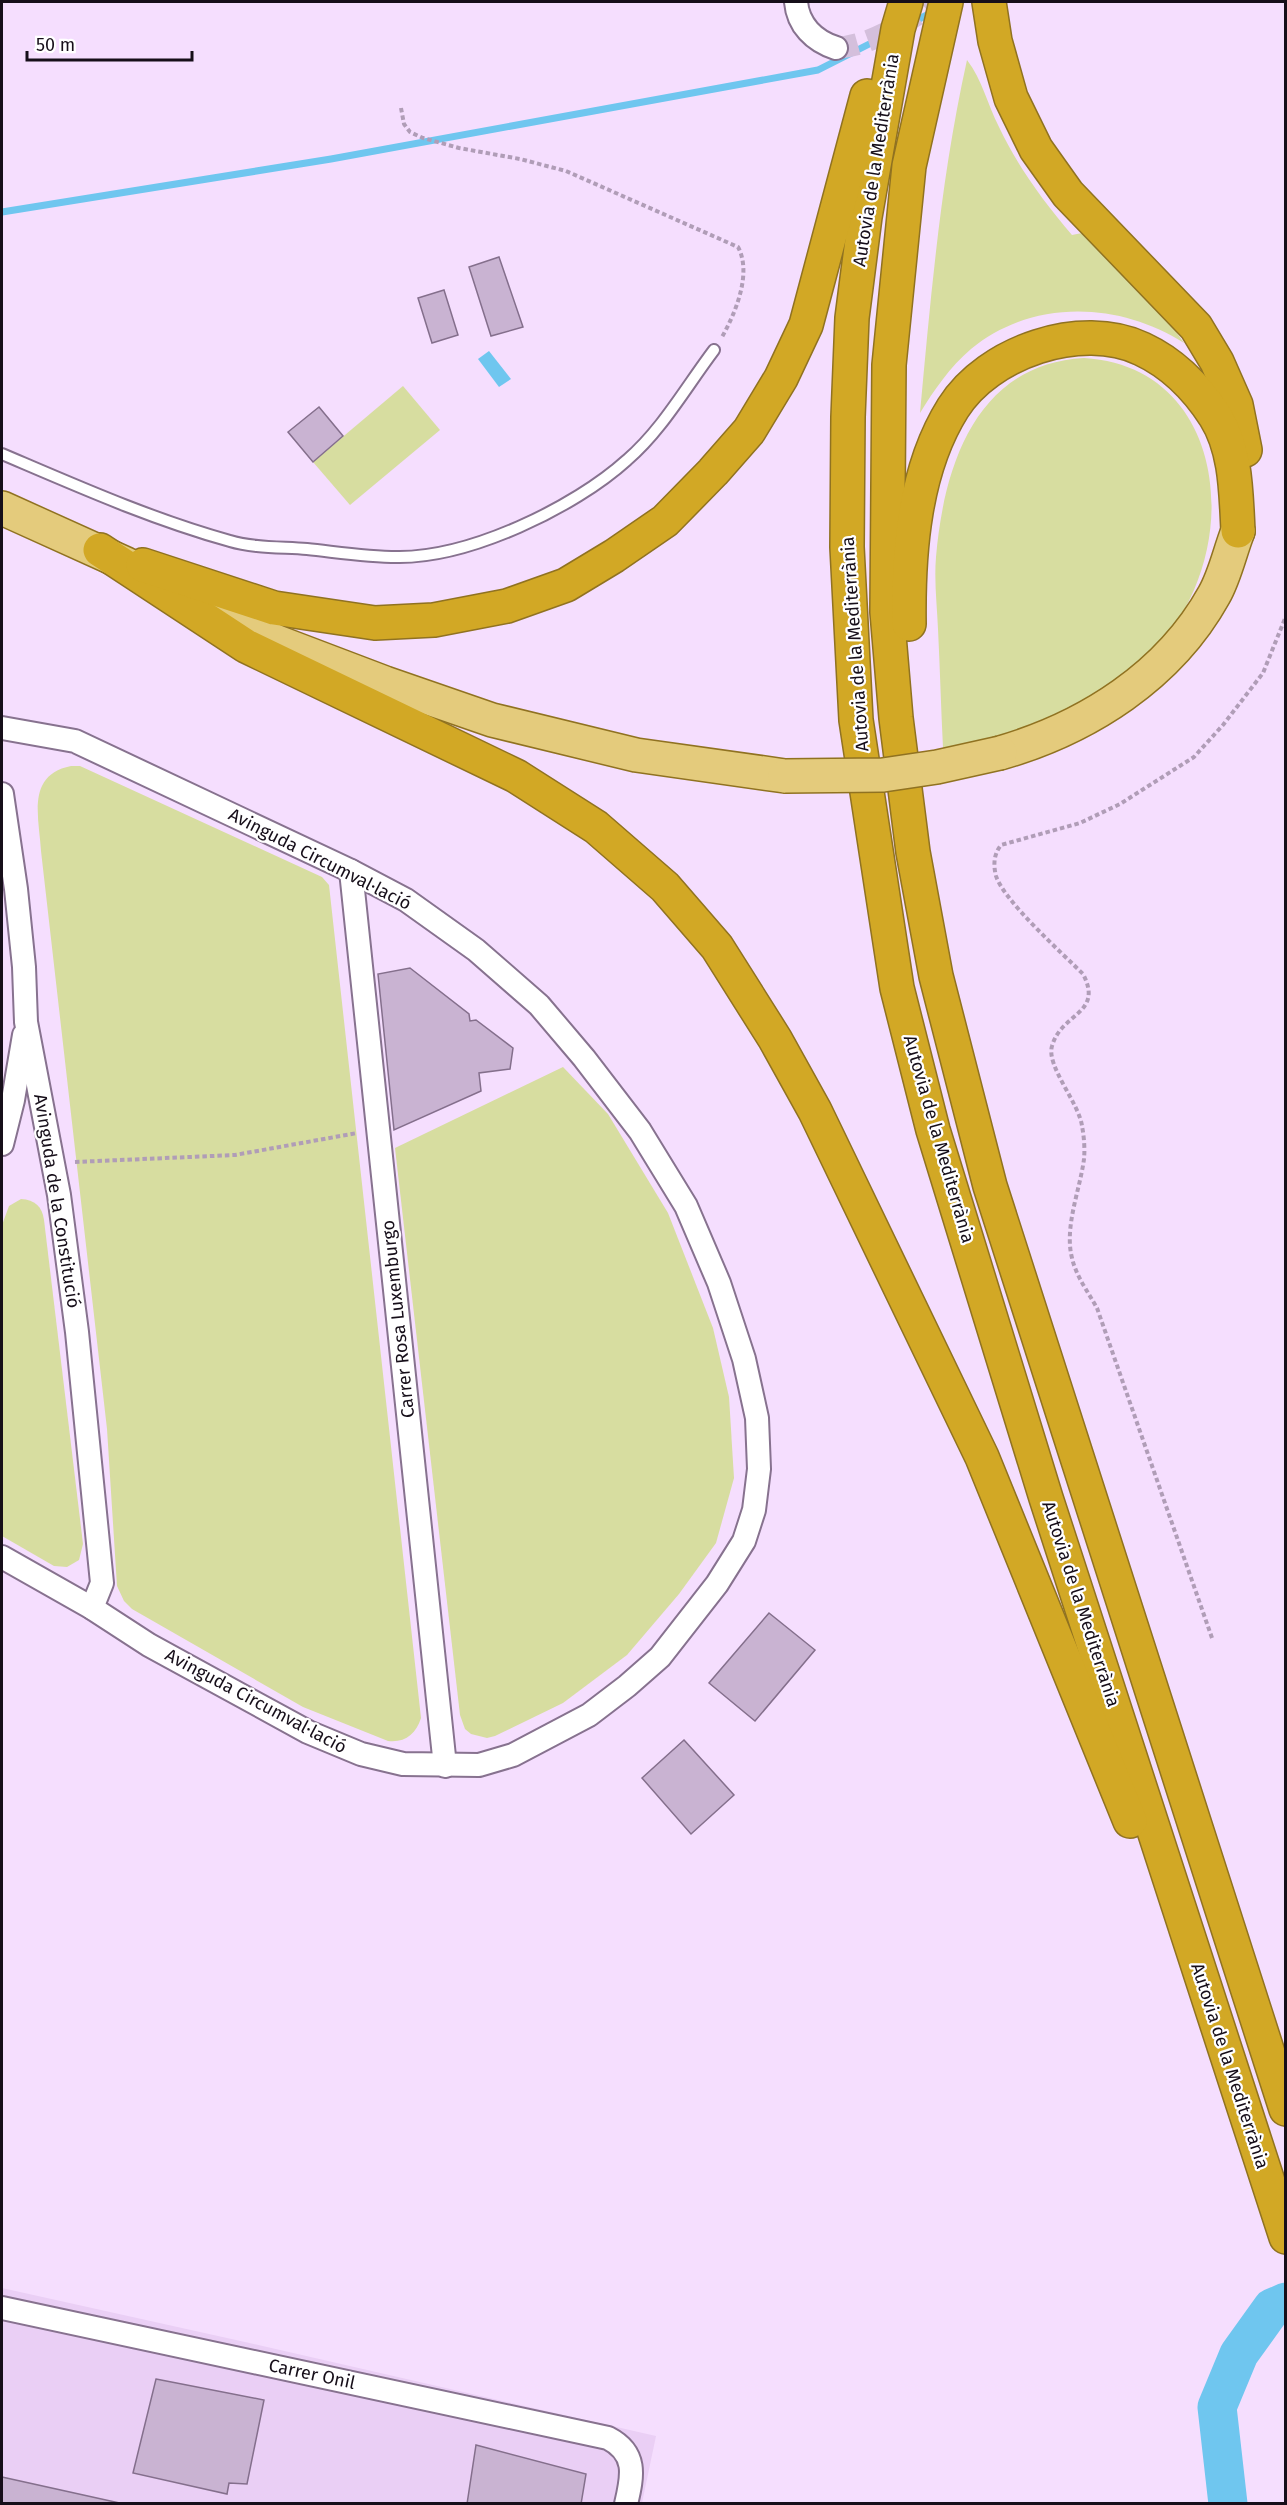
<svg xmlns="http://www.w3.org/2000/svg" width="1287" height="2505" viewBox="0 0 1287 2505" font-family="'Fira Sans',sans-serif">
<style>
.built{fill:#eacff5}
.green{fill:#d7dda0}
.water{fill:#6fc6ef}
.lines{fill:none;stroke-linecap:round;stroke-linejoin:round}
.stream{stroke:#6fc6ef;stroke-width:7}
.river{stroke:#6fc6ef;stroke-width:39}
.building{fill:#c9b3d2;stroke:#846f8c;stroke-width:1.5}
.street-tunnel{stroke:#d4bfdc;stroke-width:22;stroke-dasharray:22 11;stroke-linecap:butt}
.lane-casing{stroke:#87728f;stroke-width:14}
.street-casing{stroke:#87728f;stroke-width:26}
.primary-casing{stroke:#907221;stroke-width:36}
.highway-casing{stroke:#907221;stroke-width:36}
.path{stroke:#b09db7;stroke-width:4;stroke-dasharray:4.5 3;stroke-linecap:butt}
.lane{stroke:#fff;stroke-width:10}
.street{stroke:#fff;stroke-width:22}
.primary{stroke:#e4cb7c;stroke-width:33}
.highway{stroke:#d2a825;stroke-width:33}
.primary-bridge-casing{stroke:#907221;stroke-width:36;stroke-linecap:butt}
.primary-bridge{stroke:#e4cb7c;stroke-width:33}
.labels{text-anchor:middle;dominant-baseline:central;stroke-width:4.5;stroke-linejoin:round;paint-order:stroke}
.street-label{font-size:18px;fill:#160e19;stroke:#fff}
</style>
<rect width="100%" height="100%" fill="#f5defe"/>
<!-- built -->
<polygon class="built" points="2,2288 236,2340 656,2436 642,2503 2,2504"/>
<!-- green -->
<g class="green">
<path d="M967 60C982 79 988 106 999 127 1018 167 1044 202 1072 235L1087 232 1152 298 1184 343C1120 302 1033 298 971 349 950 367 934 390 920 413 931 294 941 177 967 60Z"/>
<path d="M1084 358C1204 365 1236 493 1194 590 1181 620 1162 645 1139 668 1130 677 1115 683 1104 689 1091 697 1079 706 1065 713 1028 731 984 741 943 748 941 709 940 669 938 629 937 605 934 581 936 557 944 464 977 364 1084 358Z"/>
<polygon points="403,386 440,430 350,505 313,462"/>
<path d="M71 766H80L322 877 329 885 421 1718C416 1734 405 1743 388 1741L303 1707 132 1609 124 1601 117 1586 107 1429 41 851C39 817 26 775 71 766Z"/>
<polygon points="563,1067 608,1114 668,1213 713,1328 729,1397 734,1478 716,1543 679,1594 627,1655 563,1703 495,1736 487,1738 471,1734 465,1729 460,1715 395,1148"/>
<path d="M21 1199C35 1200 42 1206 44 1220L83 1544 79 1560 67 1567 54 1566 2 1536V1225L9 1206Z"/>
</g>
<!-- water -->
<polygon class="water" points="489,351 511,379 499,387 478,359"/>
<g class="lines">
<!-- stream -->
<g class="stream">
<polyline points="911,23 933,12"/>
<polyline points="2,212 331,159 818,70 887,35"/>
</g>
<!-- river -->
<polyline class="river" points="1228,2504 1217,2407 1239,2354 1272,2308 1286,2302"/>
</g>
<!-- building -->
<g class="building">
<polygon points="499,257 523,327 491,336 469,267"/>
<polygon points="444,290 458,335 432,343 418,298"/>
<polygon points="319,407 343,436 313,462 288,432"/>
<polygon points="410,968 469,1014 470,1021 476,1020 513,1048 510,1069 479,1073 481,1091 394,1130 378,974"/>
<polygon points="769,1613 815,1650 755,1721 709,1683"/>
<polygon points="684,1740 734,1795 691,1834 642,1778"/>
<polygon points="156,2379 264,2400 247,2484 229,2483 227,2494 133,2473"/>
<polygon points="476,2445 586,2474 581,2504 467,2504"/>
<polygon points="2,2477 124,2504 2,2504"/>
</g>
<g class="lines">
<!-- street-tunnel -->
<path class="street-tunnel" d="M836 48C873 45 906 23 935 2"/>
<defs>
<path id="lane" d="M2 454C77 486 151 519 230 541 253 548 282 547 307 549 336 552 367 557 397 557 469 558 574 508 627 460 662 430 686 387 714 350"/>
<g id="street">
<path d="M796 2C798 25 814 41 836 48"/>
<polyline points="2,728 75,741 351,871 406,900 476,950 539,1005 584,1058 640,1131 686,1206 719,1283 744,1359 757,1418 759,1469 754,1510 744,1541 717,1584 660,1657 627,1686 589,1715 513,1755 479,1765 403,1764 361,1754 308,1732 149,1645 92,1608 2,1557"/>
<polyline points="2,794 16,889 24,967 26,1022 59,1195 77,1332 102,1583 92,1608"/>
<polyline points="351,871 445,1766"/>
<polyline points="2,1144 13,1100 24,1035"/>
<path d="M2 2308 608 2438C637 2453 633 2475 626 2504"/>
</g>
<g id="primary">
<polyline points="2,508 126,564"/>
<polyline points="201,602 277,642 385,683 492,720 636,755 785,776"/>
<path d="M1000 753C1087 728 1169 676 1214 595 1225 576 1230 551 1238 531"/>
</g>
<g id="highway">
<polyline points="906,2 898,29 865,217 852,318 848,417 847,547 856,720 897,988 933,1130 1046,1498 1286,2237"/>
<polyline points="946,2 909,166 889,365 887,612 896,718 913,852 936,976 990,1186 1286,2109"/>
<polyline points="989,2 995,41 1011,98 1036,149 1068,194 1196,327 1217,362 1236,405 1245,450"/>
<polyline points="100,550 246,646 516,776 596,827 665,887 717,947 775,1039 815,1111 982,1457 1130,1821"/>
<polyline points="143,565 274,608 375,623 434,620 507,606 566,585 614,556 665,521 713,472 749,431 781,378 806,325 867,96"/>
<path d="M909 624C908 552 914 470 953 408 988 352 1081 320 1142 349 1172 363 1197 388 1215 416 1236 449 1236 492 1238 531"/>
</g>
</defs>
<!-- lane casing -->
<use href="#lane" class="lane-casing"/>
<!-- street casing -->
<use href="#street" class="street-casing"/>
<!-- primary casing -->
<use href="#primary" class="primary-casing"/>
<!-- highway casing -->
<use href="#highway" class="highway-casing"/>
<!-- path -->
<g class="path">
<path d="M401 108 404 124 410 132 423 138 459 148 520 159 566 171 738 247C752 273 736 312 722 337"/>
<polyline points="75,1162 235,1155 357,1133"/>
<path d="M1212 1638 1097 1308C1088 1292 1076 1276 1072 1258 1064 1227 1080 1190 1084 1159 1085 1149 1084 1136 1082 1126 1079 1103 1046 1066 1052 1046 1061 1013 1104 1014 1083 974 1062 953 1004 901 996 876 993 864 994 854 1001 845L1080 823 1120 804 1194 757 1223 725 1263 673 1286 616"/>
</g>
<!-- lane -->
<use href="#lane" class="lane"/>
<!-- street -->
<use href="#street" class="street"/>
<!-- primary -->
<use href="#primary" class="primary"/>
<!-- highway -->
<use href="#highway" class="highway"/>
<defs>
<polyline id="primary-bridge" points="785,776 883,775 937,767 1000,753"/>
</defs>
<!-- primary-bridge casing -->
<use href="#primary-bridge" class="primary-bridge-casing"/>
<!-- primary-bridge -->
<use href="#primary-bridge" class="primary-bridge"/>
</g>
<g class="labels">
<!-- street labels -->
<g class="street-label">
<text transform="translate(876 160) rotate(-81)">Autovia de la Mediterrània</text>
<text transform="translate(855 644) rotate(-94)">Autovia de la Mediterrània</text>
<text transform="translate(320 859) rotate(27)">Avinguda Circumval·lació</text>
<text transform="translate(939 1139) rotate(74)">Autovia de la Mediterrània</text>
<text transform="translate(57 1201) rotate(81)">Avinguda de la Constitució</text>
<text transform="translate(398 1319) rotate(-96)">Carrer Rosa Luxemburgo</text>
<text transform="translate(1081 1604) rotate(72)">Autovia de la Mediterrània</text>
<text transform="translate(256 1701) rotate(28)">Avinguda Circumval·lació</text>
<text transform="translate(1230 2066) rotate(72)">Autovia de la Mediterrània</text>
<text transform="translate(312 2374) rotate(12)">Carrer Onil</text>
</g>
</g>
<!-- border -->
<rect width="1287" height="2505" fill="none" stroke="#160e19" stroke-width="6"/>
<!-- scale -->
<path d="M27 51v9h165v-9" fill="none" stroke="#160e19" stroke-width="3"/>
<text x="36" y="51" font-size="18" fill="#160e19" stroke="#ffffff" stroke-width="4.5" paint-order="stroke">50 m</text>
</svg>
